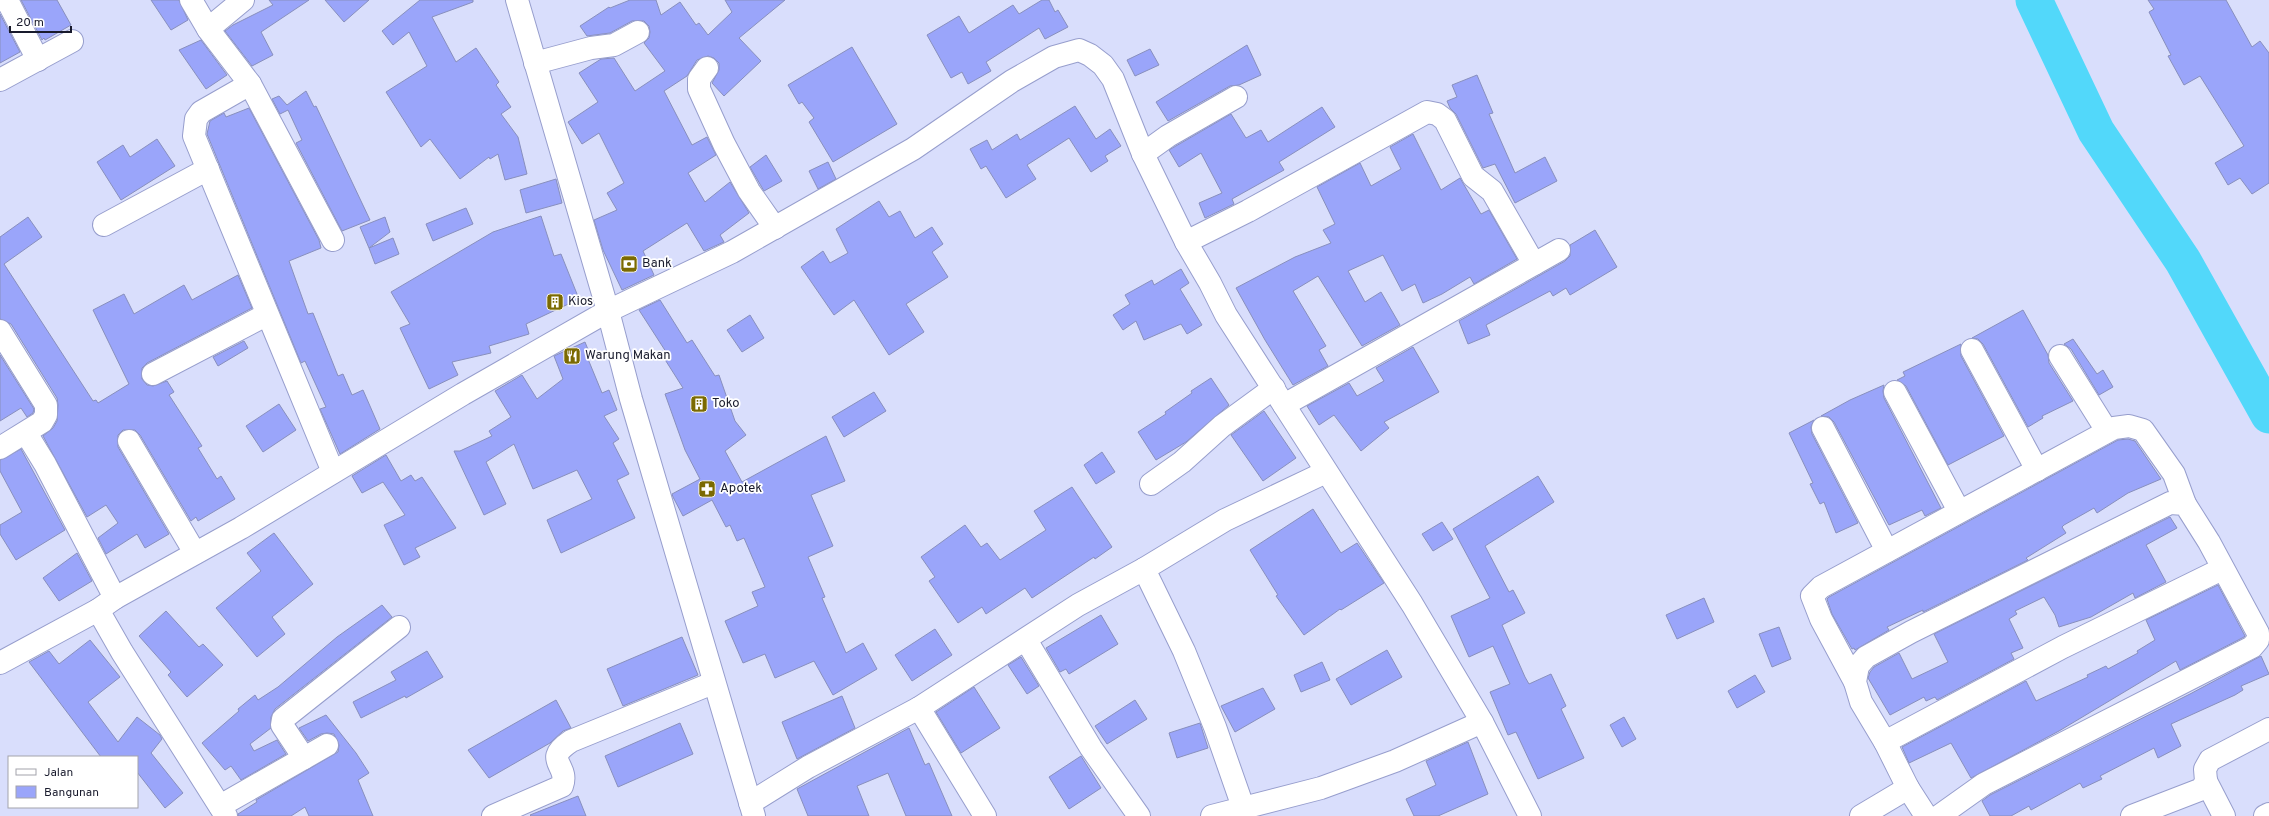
<svg xmlns="http://www.w3.org/2000/svg" width="2269" height="816" viewBox="0 0 2269 816" font-family="Overpass,sans-serif">
<style>
.lines{fill:none;stroke-linecap:round;stroke-linejoin:round}
.river{stroke:#52d8fa;stroke-width:37}
.building{fill:#9aa5fa;stroke:#888fbd}
.minor-casing{stroke:#979ecd;stroke-width:24}
.minor{stroke:#fff;stroke-width:22}
.labels{text-anchor:middle;dominant-baseline:central;stroke-width:3.5;stroke-linejoin:round;paint-order:stroke}
.poi-label{font-size:13px;fill:#181a2c;stroke:#fff;text-anchor:start}
</style>
<rect width="100%" height="100%" fill="#d9defc"/>
<g class="lines">
<!-- river -->
<polyline class="river" points="2034,0 2096,131 2183,261 2269,415"/>
</g>
<!-- building -->
<g class="building">
<polygon points="21,0 57,0 71,25 45,40 44,38 42,40"/>
<polygon points="151,0 179,0 188,20 171,30"/>
<polygon points="269,0 309,0 261,32 273,55 252,66 225,31 233,25 273,5"/>
<polygon points="325,0 369,0 344,22"/>
<polygon points="420,0 473,0 473,2 432,17 456,62 476,48 499,82 496,85 511,107 501,114 518,137 527,174 505,180 498,154 490,159 489,157 460,179 430,139 421,147 386,92 427,66 409,32 393,45 382,31"/>
<polygon points="630,0 656,0 661,15 680,2 696,25 699,23 708,35 732,12 725,0 785,0 739,38 761,61 724,96 712,83 719,70 719,63 714,58 708,56 697,60 687,76 664,91 692,145 707,137 716,155 688,173 705,202 730,182 749,213 720,235 724,242 704,251 687,223 643,251 654,275 622,290 603,250 594,220 617,210 607,193 624,183 599,133 582,144 568,122 598,102 579,73 601,59 614,58 635,91 665,71 644,43 649,38 650,32 649,26 644,21 632,21 610,33 587,36 580,26 609,7 610,8"/>
<polygon points="1042,0 1049,0 1055,12 1058,10 1068,27 1045,39 1039,28 986,62 991,71 968,84 962,72 951,78 927,35 959,16 969,33 1013,5 1019,14"/>
<polygon points="2148,0 2226,0 2252,47 2260,41 2269,53 2269,183 2252,194 2240,178 2228,185 2215,163 2244,146 2200,76 2184,85 2168,56 2171,55 2149,12 2154,9"/>
<polygon points="0,14 20,52 0,63"/>
<polygon points="201,40 227,75 206,89 179,50"/>
<polygon points="1247,45 1261,75 1239,85 1230,86 1168,121 1156,102"/>
<polygon points="852,47 897,124 833,162 809,122 814,118 802,102 799,104 788,85"/>
<polygon points="1150,49 1159,65 1135,76 1127,60"/>
<polygon points="1477,75 1493,113 1489,114 1515,173 1545,157 1557,181 1515,203 1495,164 1483,168 1456,114 1450,108 1447,101 1457,97 1452,85"/>
<polygon points="306,91 314,107 316,106 370,220 342,231 296,143 302,140 288,110 280,114 272,99 279,96 287,105"/>
<polygon points="1075,106 1096,139 1110,129 1121,146 1105,156 1108,161 1091,172 1069,138 1027,165 1036,179 1006,198 986,166 981,169 970,149 987,140 992,150 1017,134 1020,140"/>
<polygon points="1322,107 1335,127 1279,162 1284,170 1232,199 1234,204 1205,218 1199,203 1222,193 1201,153 1179,167 1169,150 1231,114 1246,138 1261,130 1268,142"/>
<polygon points="249,108 319,240 321,248 289,261 308,314 313,313 338,376 343,374 352,395 363,390 380,429 340,454 320,409 326,407 305,361 301,363 207,134 210,121 224,113 226,117"/>
<polygon points="1413,134 1441,190 1460,178 1481,214 1489,210 1517,259 1474,284 1470,277 1442,294 1423,303 1415,284 1402,291 1383,255 1348,271 1365,302 1381,292 1400,325 1362,346 1318,276 1293,291 1326,346 1319,350 1328,366 1293,385 1265,340 1236,288 1295,257 1331,243 1323,230 1335,224 1317,187 1360,163 1371,186 1401,169 1390,147"/>
<polygon points="157,139 175,166 121,200 97,162 123,145 130,157"/>
<polygon points="766,155 782,181 764,191 750,167"/>
<polygon points="828,162 836,179 818,189 809,171"/>
<polygon points="556,179 562,203 526,213 520,190"/>
<polygon points="879,201 889,217 900,211 915,238 932,227 943,244 932,252 948,277 906,304 924,332 889,355 854,300 834,315 801,267 823,251 830,263 848,253 836,229"/>
<polygon points="466,208 473,224 433,241 426,224"/>
<polygon points="541,216 554,256 561,254 579,299 526,324 529,334 489,346 491,353 452,362 458,375 429,389 400,328 410,324 391,292 493,232"/>
<polygon points="28,217 42,237 4,264 93,401 96,400 98,403 129,384 93,310 124,294 134,314 184,285 192,300 238,275 252,308 147,363 142,368 142,379 147,385 153,386 167,381 174,392 169,395 202,446 198,448 217,479 221,476 235,499 198,521 196,517 191,521 140,435 135,430 123,430 118,435 118,447 169,534 145,548 137,534 106,554 98,538 118,523 106,505 87,517 43,436 53,428 57,421 58,405 57,398 11,324 0,319 0,237"/>
<polygon points="385,217 390,232 369,248 360,227"/>
<polygon points="1595,230 1617,267 1570,295 1566,288 1553,296 1550,291 1486,325 1490,335 1468,344 1459,321 1565,261 1570,256 1570,245"/>
<polygon points="393,238 399,254 375,264 369,248"/>
<polygon points="1181,269 1189,283 1180,289 1202,325 1187,334 1181,324 1144,340 1136,321 1123,330 1113,315 1130,304 1125,295 1152,280 1154,285"/>
<polygon points="660,300 687,343 692,340 715,376 719,375 735,421 746,435 725,451 742,482 826,436 845,481 811,495 833,546 808,557 825,597 822,598 846,653 863,643 877,669 833,695 814,661 775,678 765,654 743,663 725,621 758,606 752,592 765,587 744,538 737,541 730,525 726,527 712,500 683,516 673,497 672,494 700,479 685,450 665,394 683,388 664,358 668,355 639,310"/>
<polygon points="2023,310 2048,355 2049,363 2073,401 2042,416 2043,418 2028,427 1983,344 1978,339 1972,338"/>
<polygon points="750,315 764,338 742,352 727,330"/>
<polygon points="2073,339 2097,374 2103,370 2113,387 2099,395 2071,349 2064,344"/>
<polygon points="244,341 248,348 218,366 213,357"/>
<polygon points="585,342 591,357 588,359 602,393 609,390 617,410 604,416 619,439 613,443 629,474 617,480 635,518 561,553 547,520 592,499 577,470 533,489 514,444 486,462 506,504 484,515 454,451 460,451 492,436 489,431 511,417 495,391 522,375 537,399 563,379 554,356"/>
<polygon points="1961,344 1961,356 2004,436 1948,465 1906,386 1897,380 1905,376 1903,372"/>
<polygon points="1413,347 1439,392 1384,422 1389,428 1361,451 1334,415 1319,425 1307,406 1349,383 1357,396 1384,381 1376,368"/>
<polygon points="0,355 34,409 33,413 27,417 21,408 0,421"/>
<polygon points="1211,378 1229,405 1186,442 1156,460 1138,432 1166,414 1165,412 1192,393 1191,391"/>
<polygon points="1884,385 1883,391 1884,398 1941,508 1925,516 1922,510 1889,525 1834,422 1829,417 1821,416 1850,400"/>
<polygon points="874,392 886,411 844,437 832,417"/>
<polygon points="279,404 296,430 263,452 246,426"/>
<polygon points="1264,411 1296,458 1263,481 1231,435"/>
<polygon points="1814,420 1811,427 1812,434 1858,523 1836,533 1824,502 1820,504 1810,484 1813,483 1789,433"/>
<polygon points="2128,439 2135,441 2161,479 2128,493 2097,513 2094,508 2064,525 2062,527 2066,533 2026,558 2028,560 1923,612 1923,610 1887,627 1889,630 1855,650 1854,648 1852,649 1832,614 1827,599 1829,597 2118,440"/>
<polygon points="21,449 65,530 16,560 0,534 0,525 22,512 0,471 0,460"/>
<polygon points="1102,452 1115,472 1096,484 1084,465"/>
<polygon points="386,455 401,481 411,475 415,481 422,477 456,528 415,548 420,557 404,565 384,525 405,515 383,482 362,493 352,476"/>
<polygon points="1538,476 1554,502 1485,546 1509,592 1513,590 1525,613 1502,625 1525,677 1529,684 1551,674 1566,706 1561,709 1584,758 1538,779 1516,732 1508,735 1490,692 1510,684 1493,646 1469,657 1451,616 1490,598 1453,529"/>
<polygon points="1072,487 1112,547 1095,559 1094,557 1032,598 1025,588 986,614 982,607 958,623 929,581 935,577 921,557 965,525 981,547 987,543 1000,560 1046,530 1034,511"/>
<polygon points="1313,509 1341,553 1357,543 1384,583 1341,610 1340,609 1304,635 1276,596 1278,595 1250,550"/>
<polygon points="2170,517 2177,528 2146,545 2166,582 2135,598 2133,593 2091,617 2059,627 2055,615 2044,597 2015,611 2017,614 2009,619 2023,648 2011,653 2014,659 1937,700 1935,697 1926,701 1924,697 1890,715 1868,678 1870,672 1874,667 1899,653 1912,679 1948,662 1934,634"/>
<polygon points="1442,522 1453,539 1433,551 1422,534"/>
<polygon points="274,533 313,584 272,617 285,634 257,657 216,608 261,571 247,553"/>
<polygon points="77,553 92,581 59,601 43,578"/>
<polygon points="2218,585 2245,636 2244,637 2180,670 2176,661 2059,731 1971,778 1951,743 1909,763 1902,747 2026,681 2036,701 2088,677 2087,675 2106,666 2108,669 2138,653 2137,651 2155,640 2146,620"/>
<polygon points="1704,598 1714,622 1677,639 1666,615"/>
<polygon points="382,605 392,617 275,709 271,717 271,728 250,744 254,751 277,740 286,754 241,780 231,766 225,770 202,743 239,711 238,709 255,695 258,700 278,687 337,637"/>
<polygon points="166,611 199,647 203,644 223,665 187,697 168,675 171,672 139,636"/>
<polygon points="1101,615 1118,644 1069,674 1066,669 1060,672 1046,648"/>
<polygon points="1779,627 1791,659 1772,667 1759,634"/>
<polygon points="935,629 952,655 912,681 895,655"/>
<polygon points="682,637 698,675 623,706 607,669"/>
<polygon points="90,640 120,677 88,702 118,742 137,717 160,735 162,739 151,753 183,793 165,808 137,772 137,757 101,757 29,662 49,651 59,664"/>
<polygon points="1387,650 1402,677 1351,705 1336,679"/>
<polygon points="427,651 443,677 406,698 405,696 361,718 353,702 396,680 391,672"/>
<polygon points="2261,656 2269,674 2241,686 2243,690 2235,695 2171,724 2181,746 2158,758 2154,748 2100,776 2102,779 2083,788 2080,783 2031,810 2029,806 2011,816 1990,816 1982,801 1990,795 2190,694"/>
<polygon points="1021,657 1039,686 1027,694 1008,665"/>
<polygon points="1322,662 1330,680 1301,692 1294,675"/>
<polygon points="1755,675 1765,692 1737,708 1728,691"/>
<polygon points="974,687 1000,728 961,753 936,712"/>
<polygon points="1263,688 1275,709 1235,732 1221,706"/>
<polygon points="842,696 855,728 797,759 782,722"/>
<polygon points="556,700 571,728 563,731 550,743 489,778 468,750"/>
<polygon points="1135,700 1147,719 1107,744 1095,726"/>
<polygon points="326,715 356,753 369,773 358,780 373,816 309,816 305,807 291,816 238,816 238,814 257,802 256,800 338,752 339,745 334,734 327,733 321,734 308,741 299,728"/>
<polygon points="1624,717 1636,739 1622,747 1610,725"/>
<polygon points="680,723 693,754 618,787 605,756"/>
<polygon points="1200,723 1208,748 1177,758 1169,733"/>
<polygon points="909,728 925,765 929,763 952,816 906,816 888,773 857,786 869,816 808,816 797,789"/>
<polygon points="1468,742 1488,794 1438,816 1414,816 1406,799 1436,785 1426,761"/>
<polygon points="1081,756 1101,788 1069,809 1049,777"/>
<polygon points="578,796 586,816 531,816 530,815"/>
</g>
<g class="lines">
<defs>
<g id="minor">
<polyline points="7,0 38,60"/>
<polyline points="191,0 208,29 250,84 333,240"/>
<polyline points="517,0 608,311 631,399 754,816"/>
<polyline points="208,29 243,0"/>
<polyline points="535,63 591,48 614,45 638,32"/>
<polyline points="707,68 699,79 699,89 724,144 749,191 775,228"/>
<polyline points="0,80 72,41"/>
<polyline points="250,84 201,112 196,119 194,136 333,472"/>
<polyline points="1143,154 1168,136 1236,97"/>
<polyline points="104,225 208,169"/>
<polyline points="1186,242 1248,211 1427,112 1437,114 1445,120 1473,176 1492,191 1534,264"/>
<polyline points="0,331 46,405 46,415 42,422 0,448"/>
<polyline points="1972,350 2037,470"/>
<polyline points="2060,356 2107,431"/>
<polyline points="153,374 266,315"/>
<polyline points="1895,392 1959,511"/>
<polyline points="1284,405 1559,250"/>
<polyline points="1823,428 1887,551"/>
<polyline points="26,433 45,464 115,598"/>
<polyline points="129,441 195,553"/>
<polyline points="1151,484 1182,462 1222,426 1274,388"/>
<polyline points="98,610 122,652 226,816"/>
<polyline points="1026,640 1091,748 1139,816"/>
<polyline points="0,663 98,610 115,598 241,528 463,394 608,311 732,252 913,149 1012,81 1054,57 1079,50 1090,55 1103,65 1113,79 1143,154 1186,242 1210,283 1226,315 1412,604 1482,722 1530,816"/>
<polyline points="1855,682 1821,619 1812,596 1821,587 2114,428 2129,426 2143,430 2174,474 2185,504"/>
<polyline points="919,708 985,816"/>
<polyline points="1885,742 2063,647 2222,569"/>
<polyline points="304,758 282,725 283,719 399,627"/>
<polyline points="2206,781 2224,816"/>
<polyline points="750,803 808,767 919,708 1078,605 1144,569"/>
<polyline points="220,806 327,745"/>
<polyline points="1243,807 1215,727 1184,651 1144,569 1225,520 1326,472"/>
<path d="M493 816 562 786C570 764 541 761 571 741L713 683"/>
<polyline points="1212,816 1321,788 1395,761 1482,722"/>
<polyline points="1861,816 1908,788"/>
<polyline points="1926,816 1908,788 1885,742 1861,702 1855,682 1858,666 1866,657 1911,632 2170,503 2185,504 2209,542 2258,633 2258,640 2252,647 1984,784 1939,816"/>
<polyline points="2132,816 2202,789 2206,781 2205,769 2210,760 2269,729"/>
<polyline points="2265,816 2269,814"/>
</g>
</defs>
<!-- minor casing -->
<use href="#minor" class="minor-casing"/>
<!-- minor -->
<use href="#minor" class="minor"/>
</g>
<!-- icons -->
<defs>
<symbol id="bank-square" viewBox="-11 -11 22 22"><rect x="-9" y="-9" width="18" height="18" rx="4" fill="#7b6a01" stroke="#fff"/><path d="M-6-4H6V4H-6ZM0-2.3a2.3 2.3 0 1 0 0 4.6a2.3 2.3 0 1 0 0-4.6Z" fill="#fff"/></symbol>
<symbol id="building-square" viewBox="-11 -11 22 22"><rect x="-9" y="-9" width="18" height="18" rx="4" fill="#7b6a01" stroke="#fff"/><path d="M-4-6H4V6H1V3H-1V6H-4ZM-2.5-4.3h1.7v1.8h-1.7ZM.8-4.3h1.7v1.8H.8ZM-2.5-1h1.7V.8h-1.7ZM.8-1h1.7V.8H.8Z" fill="#fff"/></symbol>
<symbol id="restaurant-square" viewBox="-11 -11 22 22"><rect x="-9" y="-9" width="18" height="18" rx="4" fill="#7b6a01" stroke="#fff"/><path d="M-5-6h1v4h1v-4h1v4h1v-4h1v5L-1.5 .5V6h-2V.5L-5-1ZM5-6V6H3V1.5H1.5Q1.5-4 5-6Z" fill="#fff"/></symbol>
<symbol id="pharmacy-square" viewBox="-11 -11 22 22"><rect x="-9" y="-9" width="18" height="18" rx="4" fill="#7b6a01" stroke="#fff"/><path d="M-2-6h4v4h4v4h-4v4h-4v-4h-4v-4h4Z" fill="#fff"/></symbol>
</defs>
<g fill-rule="evenodd">
<use href="#bank-square" x="619" y="254" width="20" height="20"/>
<use href="#building-square" x="545" y="292" width="20" height="20"/>
<use href="#restaurant-square" x="562" y="346" width="20" height="20"/>
<use href="#building-square" x="689" y="394" width="20" height="20"/>
<use href="#pharmacy-square" x="697" y="479" width="20" height="20"/>
</g>
<g class="labels">
<!-- poi labels -->
<g class="poi-label">
<text x="642" y="264">Bank</text>
<text x="568" y="302">Kios</text>
<text x="585" y="356">Warung Makan</text>
<text x="712" y="404">Toko</text>
<text x="720" y="489">Apotek</text>
</g>
</g>
<!-- legend -->
<rect x="8" y="756" width="130" height="52" fill="#ffffff" stroke="#a3a3ab"/>
<rect x="16" y="769" width="20" height="6" fill="#ffffff" stroke="#a3a3ab"/>
<text x="44" y="776" font-size="12" fill="#181a2c">Jalan</text>
<rect x="16" y="786" width="20" height="12" fill="#9aa5fa" stroke="#a3a3ab"/>
<text x="44" y="796" font-size="12" fill="#181a2c">Bangunan</text>
<!-- scale -->
<path d="M10 26v6h61v-6" fill="none" stroke="#181a2c" stroke-width="2"/>
<text x="16" y="26" font-size="12" fill="#181a2c" stroke="#ffffff" stroke-width="3" paint-order="stroke">20 m</text>
</svg>
